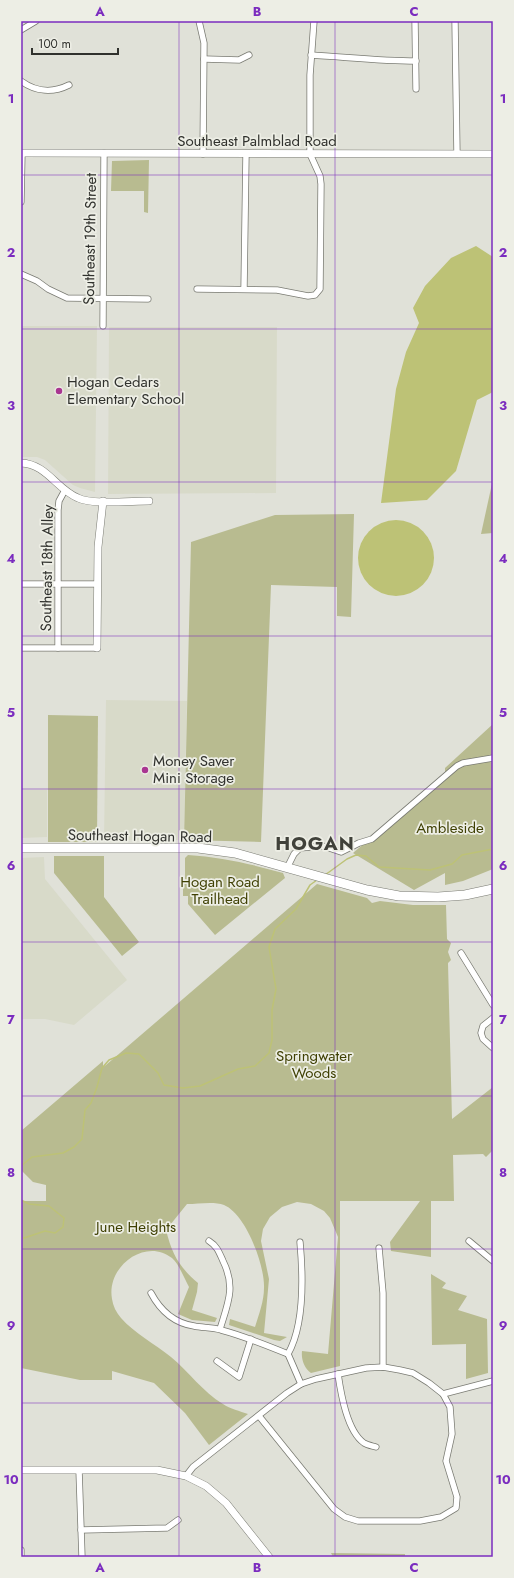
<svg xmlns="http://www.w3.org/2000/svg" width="514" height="1578" viewBox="0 0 514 1578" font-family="Jost,sans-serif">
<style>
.built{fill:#d8dac9}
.green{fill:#b8bb90}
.water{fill:#bdc276}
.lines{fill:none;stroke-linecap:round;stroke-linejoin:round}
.stream{stroke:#bdc276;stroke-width:1.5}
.minor-casing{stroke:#7a7b73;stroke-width:7}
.tertiary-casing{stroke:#7a7b73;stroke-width:8}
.primary-casing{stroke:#7a7b73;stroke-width:10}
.minor{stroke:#fff;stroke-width:5.5}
.tertiary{stroke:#fff;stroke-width:7}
.primary{stroke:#fff;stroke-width:9}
.grid{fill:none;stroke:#7b2cbf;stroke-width:1;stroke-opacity:0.55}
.poi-dot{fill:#a93691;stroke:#edeee5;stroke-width:1.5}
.labels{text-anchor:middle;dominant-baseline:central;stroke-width:3.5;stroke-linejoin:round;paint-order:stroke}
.street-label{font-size:15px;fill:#30312d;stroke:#edeee5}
.poi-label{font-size:15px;fill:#30312d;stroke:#edeee5;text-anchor:start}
.park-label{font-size:15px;fill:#3f4003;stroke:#edeee5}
.district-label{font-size:19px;font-weight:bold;letter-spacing:1px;fill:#40413a;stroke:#edeee5}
.neatline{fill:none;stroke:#7b2cbf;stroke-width:1.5}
.grid-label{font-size:13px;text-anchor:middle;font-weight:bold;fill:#7b2cbf}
</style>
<rect width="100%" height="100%" fill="#e0e1d8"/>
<!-- built -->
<g class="built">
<polygon points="21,326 97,326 95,492 80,488 73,485 45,460 37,457 21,457"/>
<polygon points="109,327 277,327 276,493 108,494"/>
<polygon points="106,700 187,701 184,840 104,840"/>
<polygon points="21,790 47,790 47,837 21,838"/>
<polygon points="44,857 45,879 127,980 74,1025 45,1019 21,1019 21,858"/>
</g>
<!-- green -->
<g class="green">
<polygon points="149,160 148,213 144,212 144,191 111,191 112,161"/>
<polygon points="493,479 493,533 481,534"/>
<polygon points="354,514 351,617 337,616 337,587 271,585 261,842 184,840 191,542 275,515"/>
<polygon points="48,715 98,716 97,842 48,842"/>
<polygon points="493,724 493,869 463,881 445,885 445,873 414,890 353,853 445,775 445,768"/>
<path d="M188 855C221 857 251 864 283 873L285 878 215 935 188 904V896H183V884H185V858Z"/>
<polygon points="54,856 104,856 104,897 139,942 122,956 54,873"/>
<path d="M317 884 367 898 372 903 380 901 413 905H446L447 939 451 943 448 952 451 960 448 963 452 1119 493 1087V1150L486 1157 483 1154 453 1155 454 1201H431V1257L391 1251 390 1242 420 1201H340V1366L311 1373C304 1368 301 1359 302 1351L328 1354 338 1237 330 1218 324 1211 311 1204 297 1202 282 1207 270 1217 263 1229 261 1241 269 1279 264 1333 287 1337 280 1341 274 1340 229 1325 230 1319 255 1327C259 1314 264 1301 264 1288 265 1266 246 1214 224 1205 214 1201 198 1204 187 1204L166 1230C172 1254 179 1267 198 1283L197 1292 192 1310 217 1318 215 1322 192 1320 178 1314 189 1287C184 1278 179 1264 172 1258 146 1237 106 1266 112 1299 113 1306 116 1312 121 1318 134 1333 155 1344 171 1357 189 1372 203 1392 223 1404 230 1409 240 1411 248 1414L209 1445 185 1413 154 1383 112 1371V1380H80L21 1368V1201H46V1185L33 1182 21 1170V1131L103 1061V1067L106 1065Z"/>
<polygon points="431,1274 446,1283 442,1288 467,1296 458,1310 487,1319 488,1373 466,1379 466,1344 432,1345"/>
<polygon points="331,1553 405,1554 405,1557 333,1557"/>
</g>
<!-- water -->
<g class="water">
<polygon points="476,246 493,257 493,392 477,400 456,471 427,500 381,503 396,389 406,352 419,323 413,308 425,286 451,258"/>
<circle cx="396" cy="558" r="38"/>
</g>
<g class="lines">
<!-- stream -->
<g class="stream">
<polyline points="325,875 347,859 356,855 366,856 379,867 430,870 452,864 462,855 493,849"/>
<polyline points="21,1166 32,1157 63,1153 74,1147 82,1139 85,1110 91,1103 97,1087 102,1068 109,1060 126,1053 139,1054 158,1073 164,1085 183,1088 200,1086 238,1069 255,1066 269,1053 272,1040 272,1010 276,989 269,947 275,929 296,909 310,885 317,880"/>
<polyline points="21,1200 29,1204 49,1206 64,1218 63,1227 55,1233 45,1231 21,1239"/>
</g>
<defs>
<g id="minor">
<polyline points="199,21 204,43 203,154"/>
<polyline points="415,21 416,89"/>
<polyline points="455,21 457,154"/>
<polyline points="21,30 36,21"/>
<path d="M311 55C346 57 381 61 416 61"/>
<polyline points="204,59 239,60 249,55"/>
<path d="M21 81C36 92 53 93 69 85"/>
<polyline points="21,202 22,153"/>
<polyline points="21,274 37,281 48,289 67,298 148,299"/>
<polyline points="197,289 277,290 308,296 315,295 320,289 321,184 320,176 310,154 310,75 314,21"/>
<polyline points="244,289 246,154"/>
<polyline points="103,326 104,153"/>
<polyline points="21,584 97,584"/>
<polyline points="21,648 97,648"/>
<polyline points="58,648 58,510 59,501 65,490"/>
<polyline points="287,868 294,854 300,848 323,846 341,852 359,843 372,839 457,766 463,763 493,758"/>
<polyline points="461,953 493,1005"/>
<polyline points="493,1018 483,1026 481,1033 483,1039 493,1048"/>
<path d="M209 1241C217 1246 219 1252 223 1261 236 1287 228 1303 220 1329"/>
<polyline points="469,1241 493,1261"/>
<polyline points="379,1248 383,1293 383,1367"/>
<path d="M151 1293C160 1310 174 1323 194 1326 203 1328 212 1327 221 1330 244 1336 266 1345 288 1354L301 1384"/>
<path d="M288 1354C305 1324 303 1275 300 1242"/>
<polyline points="217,1361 239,1377 251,1339"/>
<path d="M338 1374C341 1394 347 1431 364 1443 367 1445 373 1446 376 1447"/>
<polyline points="443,1394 493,1381"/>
<polyline points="79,1470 82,1557"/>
<polyline points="186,1476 193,1467 287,1393 301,1384 316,1379 366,1368 383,1367 400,1370 413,1373 429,1383 443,1394 450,1407 452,1434 446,1461 457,1497 456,1508 441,1517 420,1521 358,1521 345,1517 334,1509 259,1416"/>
<polyline points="81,1530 167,1528 178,1520"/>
<polyline points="21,1550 21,1557"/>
</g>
<g id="tertiary">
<polyline points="21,153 493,154"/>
<path d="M21 463C47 464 56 489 78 498 93 505 130 501 149 501"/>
<polyline points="97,648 98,547 103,501"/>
<polyline points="21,1470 157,1470 186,1476 206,1486 226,1503 269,1557"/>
</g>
<polyline id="primary" points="21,848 198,848 235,853 367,890 399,896 438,897 465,895 493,889"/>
</defs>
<!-- minor casing -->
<use href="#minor" class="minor-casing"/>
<!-- tertiary casing -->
<use href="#tertiary" class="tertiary-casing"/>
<!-- primary casing -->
<use href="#primary" class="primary-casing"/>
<!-- minor -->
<use href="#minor" class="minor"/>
<!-- tertiary -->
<use href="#tertiary" class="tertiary"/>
<!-- primary -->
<use href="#primary" class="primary"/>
</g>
<!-- grid -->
<path class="grid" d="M179 21V1557M335 21V1557M21 175H493M21 329H493M21 482H493M21 636H493M21 789H493M21 942H493M21 1096H493M21 1249H493M21 1403H493"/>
<!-- markers -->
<g class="poi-dot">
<circle cx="59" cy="391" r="4"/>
<circle cx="145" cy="770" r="4"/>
</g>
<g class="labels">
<!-- street labels -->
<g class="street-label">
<text x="257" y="141">Southeast Palmblad Road</text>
<text transform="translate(90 239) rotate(-89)">Southeast 19th Street</text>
<text transform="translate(47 568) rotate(-89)">Southeast 18th Alley</text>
<text transform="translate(140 836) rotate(1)">Southeast Hogan Road</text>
</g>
<!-- poi labels -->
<g class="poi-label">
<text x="67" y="382">Hogan Cedars<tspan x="67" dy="17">Elementary School</tspan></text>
<text x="153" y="761">Money Saver<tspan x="153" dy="17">Mini Storage</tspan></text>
</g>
<!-- park labels -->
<g class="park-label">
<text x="450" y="828">Ambleside</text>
<text x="220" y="882">Hogan Road<tspan x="220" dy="17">Trailhead</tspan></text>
<text x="314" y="1056">Springwater<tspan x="314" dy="17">Woods</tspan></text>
<text x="136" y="1227">June Heights</text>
</g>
<!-- district labels -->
<g class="district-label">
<text x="315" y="843">HOGAN</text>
</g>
</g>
<!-- border -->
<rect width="514" height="1578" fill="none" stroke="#edeee5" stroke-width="44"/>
<!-- scale -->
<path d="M32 48v6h86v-6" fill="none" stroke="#30312d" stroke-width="2"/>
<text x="38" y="48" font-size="12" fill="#30312d" stroke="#edeee5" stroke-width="3" paint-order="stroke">100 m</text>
<rect x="22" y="22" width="470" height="1534" class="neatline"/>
<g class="grid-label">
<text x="100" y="16">A</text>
<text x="257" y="16">B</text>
<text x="414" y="16">C</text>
<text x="11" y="103">1</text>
<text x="503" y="103">1</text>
<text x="11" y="257">2</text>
<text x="503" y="257">2</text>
<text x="11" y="410">3</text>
<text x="503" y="410">3</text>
<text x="11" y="563">4</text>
<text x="503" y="563">4</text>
<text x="11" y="717">5</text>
<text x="503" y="717">5</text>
<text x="11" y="870">6</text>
<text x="503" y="870">6</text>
<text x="11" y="1024">7</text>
<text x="503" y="1024">7</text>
<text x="11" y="1177">8</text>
<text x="503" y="1177">8</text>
<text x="11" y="1330">9</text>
<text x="503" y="1330">9</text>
<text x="11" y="1484">10</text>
<text x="503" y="1484">10</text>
<text x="100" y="1572">A</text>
<text x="257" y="1572">B</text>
<text x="414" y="1572">C</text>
</g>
</svg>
